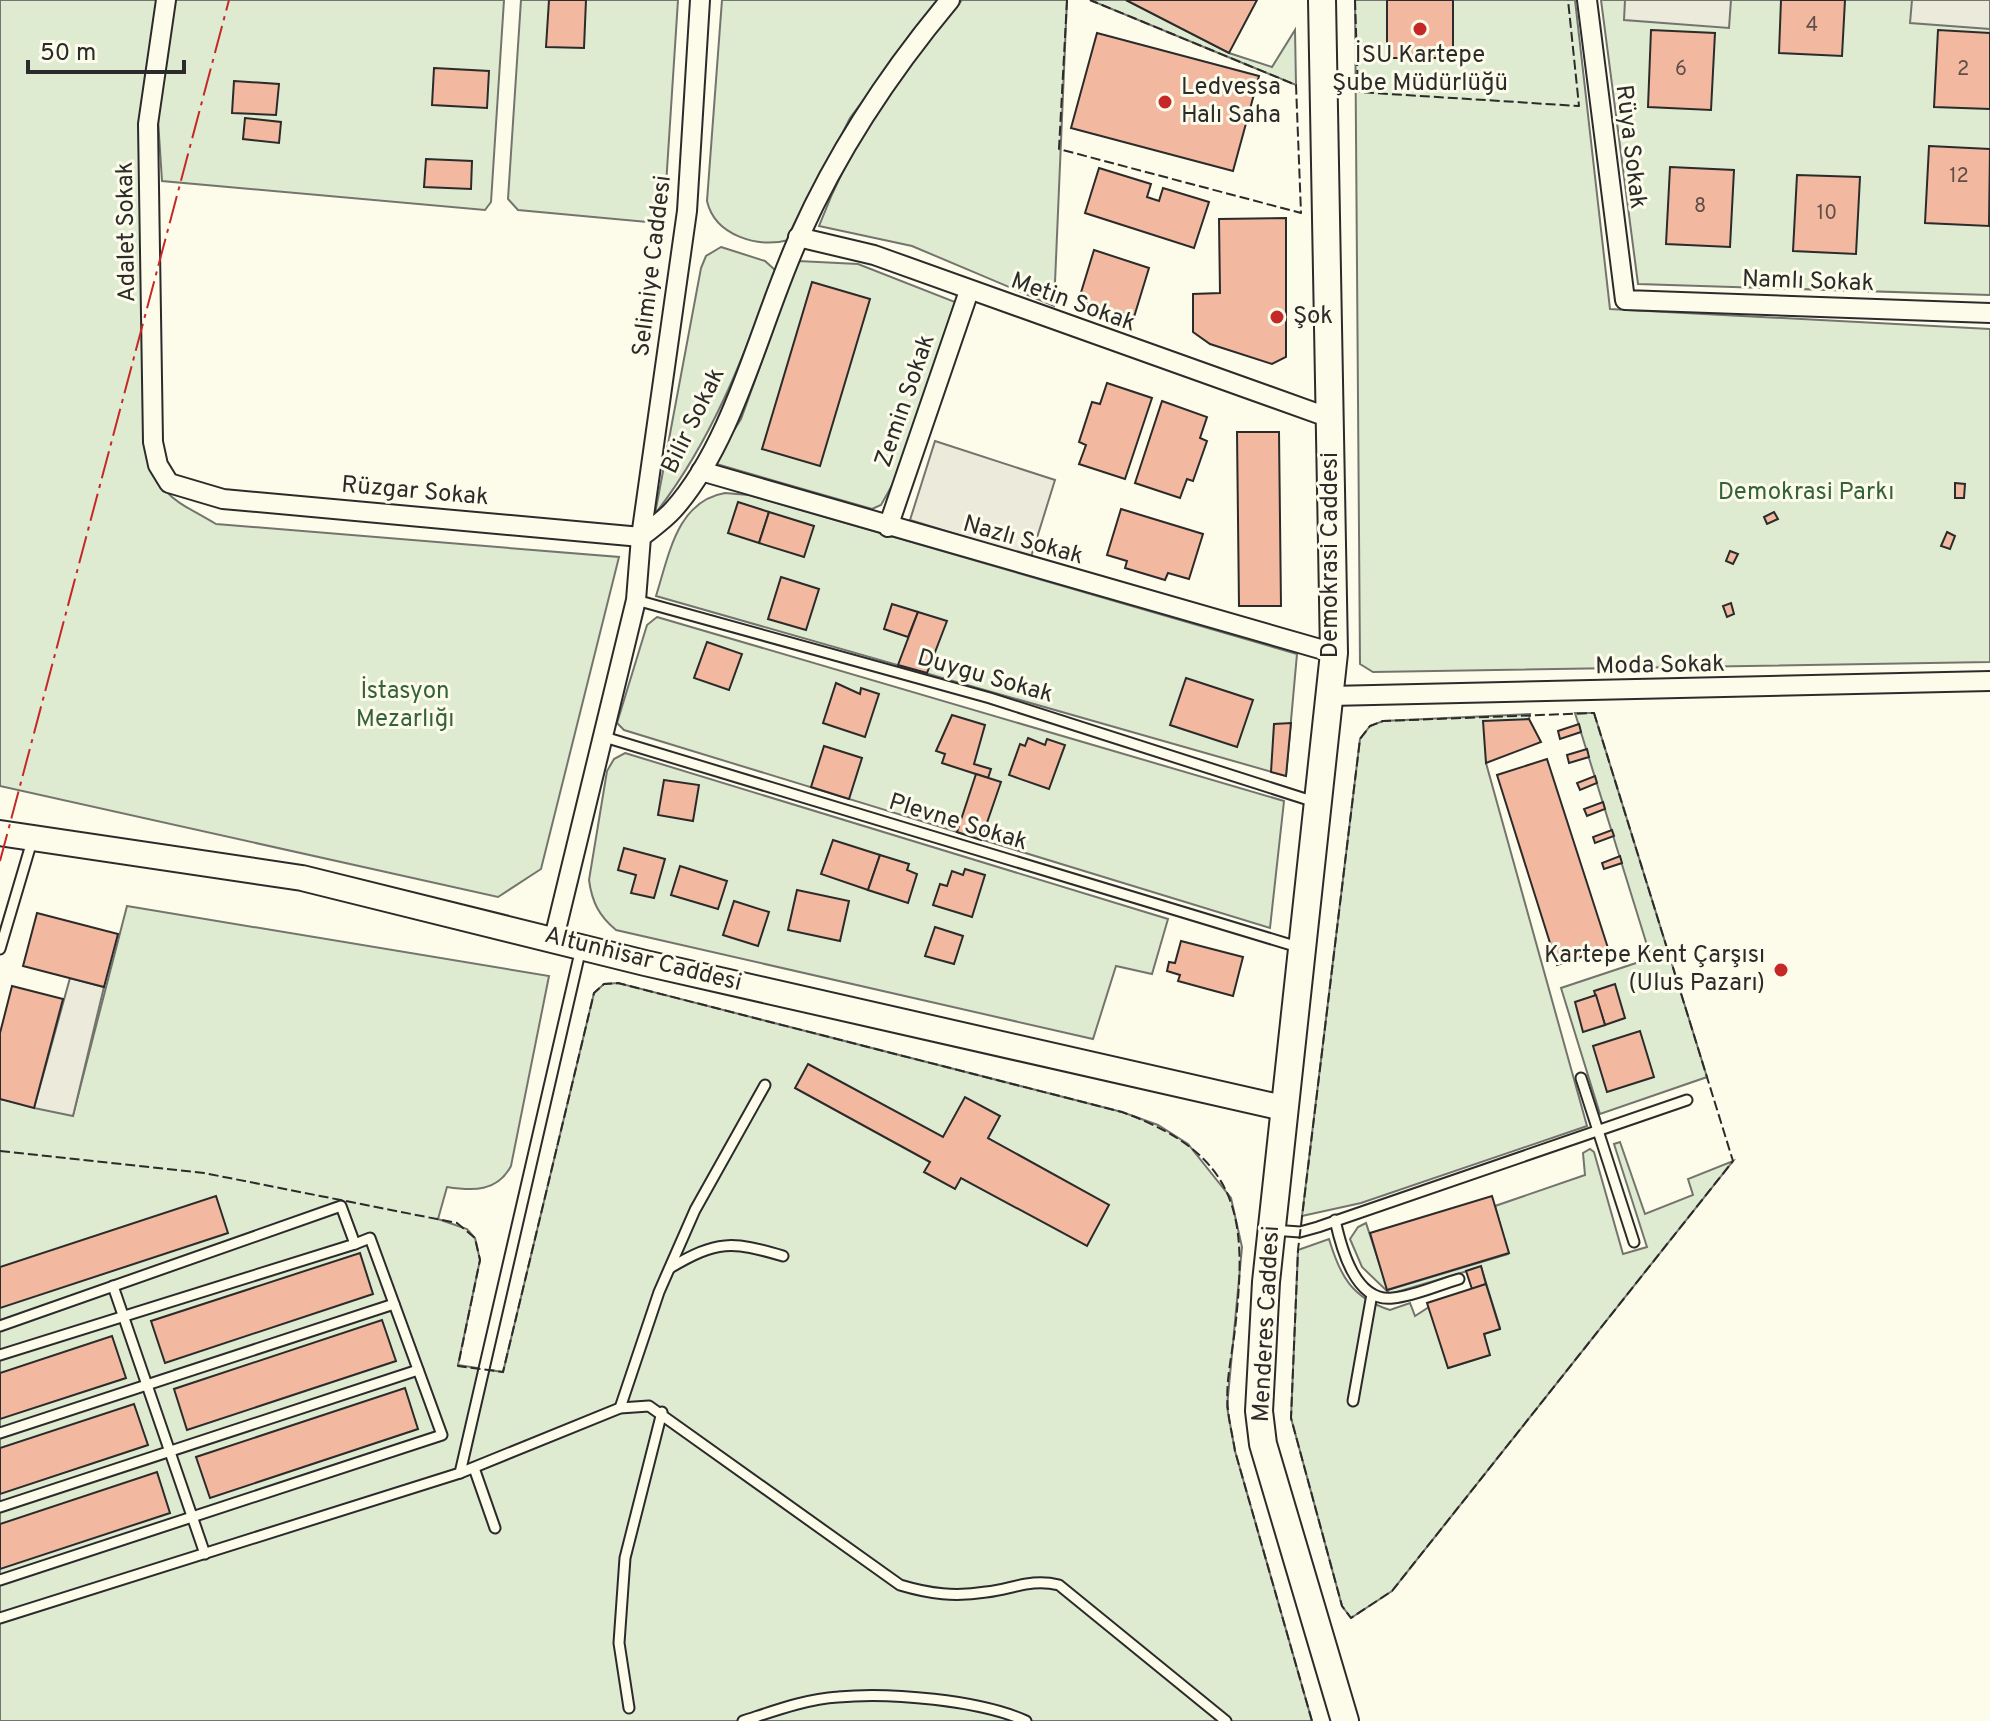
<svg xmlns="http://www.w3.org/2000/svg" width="1990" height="1721" viewBox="0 0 1990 1721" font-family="Overpass,sans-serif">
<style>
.green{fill:#deebd1;stroke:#74746e;stroke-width:2}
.parking{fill:#eceadb;stroke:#74746e;stroke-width:2}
.building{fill:#f2b8a0;stroke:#2b2b2b;stroke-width:2}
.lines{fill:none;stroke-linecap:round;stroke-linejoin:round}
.service-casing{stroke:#2b2b2b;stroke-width:13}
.minor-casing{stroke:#2b2b2b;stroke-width:22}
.tertiary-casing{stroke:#2b2b2b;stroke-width:28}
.secondary-casing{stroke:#2b2b2b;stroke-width:30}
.service{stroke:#fdfbea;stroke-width:9}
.minor{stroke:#fdfbea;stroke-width:18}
.tertiary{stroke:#fdfbea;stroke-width:24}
.secondary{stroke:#fdfbea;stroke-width:26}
.fence{stroke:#2b2b2b;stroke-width:2;stroke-dasharray:10 4;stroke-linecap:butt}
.power{stroke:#c62828;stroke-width:2;stroke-dasharray:28 6 4 6;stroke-linecap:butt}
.poi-dot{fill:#c62828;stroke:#fdfbea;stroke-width:3}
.labels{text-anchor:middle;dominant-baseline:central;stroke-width:6;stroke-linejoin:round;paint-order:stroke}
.number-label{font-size:20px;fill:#5d4e48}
.poi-label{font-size:24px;fill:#2b2b2b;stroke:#fdfbea;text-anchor:start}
.street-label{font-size:24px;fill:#2b2b2b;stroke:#fdfbea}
.park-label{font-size:24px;fill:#34623c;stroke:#fdfbea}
</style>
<rect width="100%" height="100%" fill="#fdfbea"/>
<!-- green -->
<g class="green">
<path d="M0 0H159L146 448C161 499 172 498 216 524L619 557 541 869 498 897 0 786Z"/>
<polygon points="174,0 504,0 491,202 485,210 162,181 157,104"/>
<polygon points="521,0 678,0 664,216 658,223 518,210 508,199"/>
<path d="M722 0H939L850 118 789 240C758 248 715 236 707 201Z"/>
<path d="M962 0H1067L1054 306 912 246 819 226C850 144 902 64 962 0Z"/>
<polygon points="1090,0 1126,0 1229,53 1272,67 1295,30 1296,85"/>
<polygon points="1355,0 1575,0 1610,309 1990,329 1990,662 1373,672 1360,664"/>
<polygon points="1601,0 1990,0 1990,295 1638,284"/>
<path d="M721 247 765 261 775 270C744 357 712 441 655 514L701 268 706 256Z"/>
<polygon points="798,261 858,264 955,302 895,480 881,505 872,509 713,463 741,419"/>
<path d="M725 493 749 495 1297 654 1286 776 656 596C669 555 677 501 725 493Z"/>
<polygon points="657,617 1284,801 1270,928 624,730 617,723 647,625"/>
<polygon points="1575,713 1594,713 1707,1077 1600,1114 1561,988 1651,958"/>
<polygon points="1530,714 1529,719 1486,763 1587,1126 1361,1203 1302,1216 1360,739 1370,726 1383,721"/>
<path d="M625 753 1168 919 1152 974 1116 966 1093 1039 616 930C599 916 592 902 589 880L607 771 614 759Z"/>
<path d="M127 906 549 976 511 1166C497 1192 473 1191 447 1187L438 1219 467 1229 475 1238 480 1260 458 1365 503 1372 594 993 604 984 618 983 1122 1112 1158 1125 1188 1144 1231 1198 1242 1247 1227 1407 1235 1451 1312 1721H0V1099L73 1115Z"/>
<path d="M1620 1142 1645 1214 1693 1195 1688 1179 1733 1161 1392 1591 1351 1618 1342 1606 1291 1418 1298 1250 1329 1239C1340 1276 1352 1298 1390 1310L1410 1303 1415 1316 1429 1307 1449 1368 1489 1355 1484 1334 1500 1328 1481 1267 1390 1294 1362 1267 1350 1239 1358 1227 1366 1223 1388 1290 1508 1254 1495 1206 1585 1175 1583 1153 1590 1149 1594 1152 1623 1254 1647 1247 1614 1144Z"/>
</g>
<!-- parking -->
<g class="parking">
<polygon points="1625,0 1731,0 1729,28 1624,20"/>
<polygon points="1912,0 1990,0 1990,29 1910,23"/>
<polygon points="935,441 1055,480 1031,557 910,520"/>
<polygon points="70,978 104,987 73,1116 34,1108"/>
</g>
<!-- building -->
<g class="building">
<polygon points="549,0 586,0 584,48 546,47"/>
<polygon points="1126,0 1257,0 1229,53"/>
<rect x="1387" y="0" width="66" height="58"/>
<polygon points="1781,0 1845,0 1842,56 1779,53"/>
<polygon points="1651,30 1715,33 1711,110 1648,107"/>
<polygon points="1938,30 1990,33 1990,109 1934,107"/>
<polygon points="1097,33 1259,76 1233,171 1071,128"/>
<polygon points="434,68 489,71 487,108 432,105"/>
<polygon points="234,81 279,84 276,115 232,113"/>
<polygon points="245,118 281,122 279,143 243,139"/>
<polygon points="1929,146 1990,149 1989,226 1925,223"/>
<polygon points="426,159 472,161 471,189 424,187"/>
<polygon points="1670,167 1734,170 1730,247 1666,244"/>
<polygon points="1099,168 1151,184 1147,197 1159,201 1163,188 1209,202 1194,248 1085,213"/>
<polygon points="1797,175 1860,177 1856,254 1793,251"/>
<polygon points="1286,218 1286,357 1272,364 1210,344 1193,332 1193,294 1220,293 1219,219"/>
<polygon points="1094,250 1149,268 1134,317 1079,299"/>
<polygon points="812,282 870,299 820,466 762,449"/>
<polygon points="1107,383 1152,398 1125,479 1079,464 1086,445 1079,442 1092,402 1100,404"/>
<polygon points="1162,401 1207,417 1200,438 1207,441 1193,481 1187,479 1180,498 1135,483"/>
<polygon points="1237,432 1279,432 1281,606 1239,606"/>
<polygon points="1955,483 1965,484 1964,498 1955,498"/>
<polygon points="738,502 769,512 759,543 728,533"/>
<polygon points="1121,509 1203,534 1189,579 1168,573 1165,580 1125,568 1127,561 1107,555"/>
<polygon points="769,512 814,526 804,557 759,543"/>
<polygon points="1774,512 1778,519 1767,524 1764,517"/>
<polygon points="1947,532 1955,536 1950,549 1941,546"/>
<polygon points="1730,551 1738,554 1733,564 1726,561"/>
<polygon points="781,577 819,589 806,630 768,619"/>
<polygon points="1731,603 1734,614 1727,617 1723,606"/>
<polygon points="892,604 918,612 908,637 884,629"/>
<polygon points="918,612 947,621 927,673 898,665"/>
<polygon points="707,642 742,654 729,690 694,678"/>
<polygon points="1186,678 1253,700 1237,747 1170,725"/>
<polygon points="836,683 860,694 861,688 879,694 865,737 823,723"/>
<polygon points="952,715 985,725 974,764 991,769 988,778 942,763 945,754 936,751"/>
<polygon points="1529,719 1541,742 1486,763 1483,721"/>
<polygon points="1291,723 1286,776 1271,772 1274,724"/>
<polygon points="1579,724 1581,732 1560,739 1558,731"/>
<polygon points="1028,738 1045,745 1047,739 1065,745 1049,789 1009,775 1020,744 1025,746"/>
<polygon points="824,746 862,758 849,799 811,787"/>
<polygon points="1587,749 1589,757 1569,763 1567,755"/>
<polygon points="1547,759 1608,948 1557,965 1497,775"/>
<polygon points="976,774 1001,782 981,840 957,832"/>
<polygon points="1595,776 1597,783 1580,790 1577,783"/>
<polygon points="664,780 699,785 693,821 658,815"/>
<polygon points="1603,802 1605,809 1587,816 1584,809"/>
<polygon points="1612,830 1614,836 1595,843 1593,837"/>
<polygon points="833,840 880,855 868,890 821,874"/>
<polygon points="624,848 665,859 654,898 631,893 636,875 618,870"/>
<polygon points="880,855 909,864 907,870 917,874 908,903 868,890"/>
<polygon points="1620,856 1622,863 1604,869 1602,863"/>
<polygon points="680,866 727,881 718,909 671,895"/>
<polygon points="965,869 985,875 972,917 933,905 940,884 947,886 952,871 963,875"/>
<polygon points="797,890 849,901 840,941 788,930"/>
<polygon points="734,901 769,912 758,946 723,935"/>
<polygon points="37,913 118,934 104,987 23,966"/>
<polygon points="935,927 963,936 954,964 925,956"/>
<polygon points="1181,941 1243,957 1233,996 1178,981 1180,975 1167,971 1169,962 1175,963"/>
<polygon points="1615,984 1625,1018 1605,1025 1594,991"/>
<polygon points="12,986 63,999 34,1108 0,1099 0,1033"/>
<polygon points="1596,995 1605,1025 1583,1032 1575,1002"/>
<polygon points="1640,1031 1654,1077 1607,1092 1593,1046"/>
<polygon points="808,1064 943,1137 965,1097 1000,1116 988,1138 1109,1205 1087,1246 961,1178 955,1189 924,1172 930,1162 795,1088"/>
<polygon points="216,1196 228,1233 0,1308 0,1267"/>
<polygon points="1492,1196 1509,1253 1387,1290 1370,1233"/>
<polygon points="360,1253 373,1294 165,1363 151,1321"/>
<polygon points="1481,1266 1486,1284 1472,1289 1466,1271"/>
<polygon points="1486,1284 1500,1329 1484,1334 1490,1355 1448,1368 1427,1303"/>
<polygon points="382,1320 396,1361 187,1430 174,1389"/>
<polygon points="112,1336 126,1378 0,1419 0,1373"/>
<polygon points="405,1388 418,1429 210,1498 196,1457"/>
<polygon points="134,1404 148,1445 0,1494 0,1448"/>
<polygon points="157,1472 170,1513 0,1569 0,1524"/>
</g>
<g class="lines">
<defs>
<g id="service">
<polyline points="636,600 990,698 1315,802"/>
<polyline points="601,736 1298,947"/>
<polyline points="0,949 32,841"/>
<polyline points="1581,1078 1634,1242"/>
<path d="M1335 1220C1341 1247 1355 1303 1393 1298 1415 1296 1438 1285 1459 1279"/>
<polyline points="1272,1230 1300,1232 1318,1227 1687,1100"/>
<path d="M670 1268C717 1240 732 1241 783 1256"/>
<polyline points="113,1286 205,1554"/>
<polyline points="0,1326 341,1206 355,1244 0,1355"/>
<polyline points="1353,1401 1372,1294"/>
<polyline points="620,1408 659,1292 695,1210 765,1085"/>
<polyline points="0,1433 394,1304"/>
<polyline points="474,1468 495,1528"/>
<path d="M460 1473 620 1408 649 1406 900 1585C930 1594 955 1597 986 1592 1013 1589 1031 1578 1059 1585L1226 1721"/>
<polyline points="0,1507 418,1370"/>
<polyline points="0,1580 442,1435 370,1238 355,1244"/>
<polyline points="0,1618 460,1473 581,948"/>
<polyline points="629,1708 619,1643 625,1558 662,1412"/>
<path d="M743 1721C774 1711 806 1699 838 1697 889 1692 980 1700 1026 1721"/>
</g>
<g id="minor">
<polyline points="166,0 148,124 153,442 158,465 169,483 223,499 641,537 687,211 700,0"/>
<polyline points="1587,0 1625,300 1990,313"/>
<polyline points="798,237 874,255 1330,418"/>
<polyline points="701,471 1334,653"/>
<polyline points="888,527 969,291"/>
<polyline points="1330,696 1990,681"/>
<path d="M554 938 636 600 641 537C651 529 664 520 673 510 735 441 761 319 800 235 839 148 889 73 950 0"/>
</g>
<polyline id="tertiary" points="0,833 302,878 645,963 1283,1108"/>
<polyline id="secondary" points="1322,0 1334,653 1266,1282 1259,1411 1263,1444 1345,1721"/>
</defs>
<!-- service casing -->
<use href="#service" class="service-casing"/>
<!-- minor casing -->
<use href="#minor" class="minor-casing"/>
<!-- tertiary casing -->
<use href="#tertiary" class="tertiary-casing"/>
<!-- secondary casing -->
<use href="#secondary" class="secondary-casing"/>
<!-- service -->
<use href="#service" class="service"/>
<!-- minor -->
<use href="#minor" class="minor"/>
<!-- tertiary -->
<use href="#tertiary" class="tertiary"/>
<!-- secondary -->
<use href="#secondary" class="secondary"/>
<!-- fence -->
<g class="fence">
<polyline points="1067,0 1059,149 1301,213 1296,85 1090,0"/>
<polyline points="1355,0 1358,92 1579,106 1568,0"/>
<polygon points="1594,713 1733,1161 1392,1591 1351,1618 1342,1606 1291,1418 1298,1250 1360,739 1370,726 1383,721"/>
<path d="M0 1151 204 1173 457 1223 475 1238 480 1260 458 1366 503 1372 594 993 604 984 618 983 1122 1112C1240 1155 1248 1216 1235 1329 1232 1355 1225 1384 1228 1409 1229 1423 1233 1437 1235 1451L1312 1721"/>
</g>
<!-- power -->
<polyline class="power" points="0,861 229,0"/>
</g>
<!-- markers -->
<g class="poi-dot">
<circle cx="1420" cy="29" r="8"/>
<circle cx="1165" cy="102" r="8"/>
<circle cx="1277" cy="317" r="8"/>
<circle cx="1781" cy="970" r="8"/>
</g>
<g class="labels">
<!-- number labels -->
<g class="number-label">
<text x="1812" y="26">4</text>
<text x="1681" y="70">6</text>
<text x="1963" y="70">2</text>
<text x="1959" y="177">12</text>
<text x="1700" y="207">8</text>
<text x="1827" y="214">10</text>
</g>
<!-- poi labels -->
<g class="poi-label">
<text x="1420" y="56" text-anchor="middle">İSU Kartepe<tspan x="1420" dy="28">Şube Müdürlüğü</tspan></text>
<text x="1181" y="88">Ledvessa<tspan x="1181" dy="28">Halı Saha</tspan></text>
<text x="1293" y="317">Şok</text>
<text x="1765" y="956" text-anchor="end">Kartepe Kent Çarşısı<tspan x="1765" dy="28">(Ulus Pazarı)</tspan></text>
</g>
<!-- street labels -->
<g class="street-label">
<text transform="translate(1630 147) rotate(83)">Rüya Sokak</text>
<text transform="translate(127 232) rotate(-91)">Adalet Sokak</text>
<text transform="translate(653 266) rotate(-83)">Selimiye Caddesi</text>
<text transform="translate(1808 282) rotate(2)">Namlı Sokak</text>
<text transform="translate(1073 303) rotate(20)">Metin Sokak</text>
<text transform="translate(906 401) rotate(-71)">Zemin Sokak</text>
<text transform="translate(694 421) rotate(-64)">Bilir Sokak</text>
<text transform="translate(415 492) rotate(5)">Rüzgar Sokak</text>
<text transform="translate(1023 541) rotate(16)">Nazlı Sokak</text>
<text transform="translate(1331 555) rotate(-90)">Demokrasi Caddesi</text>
<text transform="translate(1660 666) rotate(-1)">Moda Sokak</text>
<text transform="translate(985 677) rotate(16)">Duygu Sokak</text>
<text transform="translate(958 823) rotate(17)">Plevne Sokak</text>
<text transform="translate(643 960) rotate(14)">Altunhisar Caddesi</text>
<text transform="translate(1267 1324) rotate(-87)">Menderes Caddesi</text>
</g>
<!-- park labels -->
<g class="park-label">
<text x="1806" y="493">Demokrasi Parkı</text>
<text x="405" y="692">İstasyon<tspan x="405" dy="28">Mezarlığı</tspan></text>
</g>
</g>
<!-- scale -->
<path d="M28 60v12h156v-12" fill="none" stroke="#2b2b2b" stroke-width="4"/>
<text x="40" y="60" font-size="24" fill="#2b2b2b" stroke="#fdfbea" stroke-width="6" paint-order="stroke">50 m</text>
</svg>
